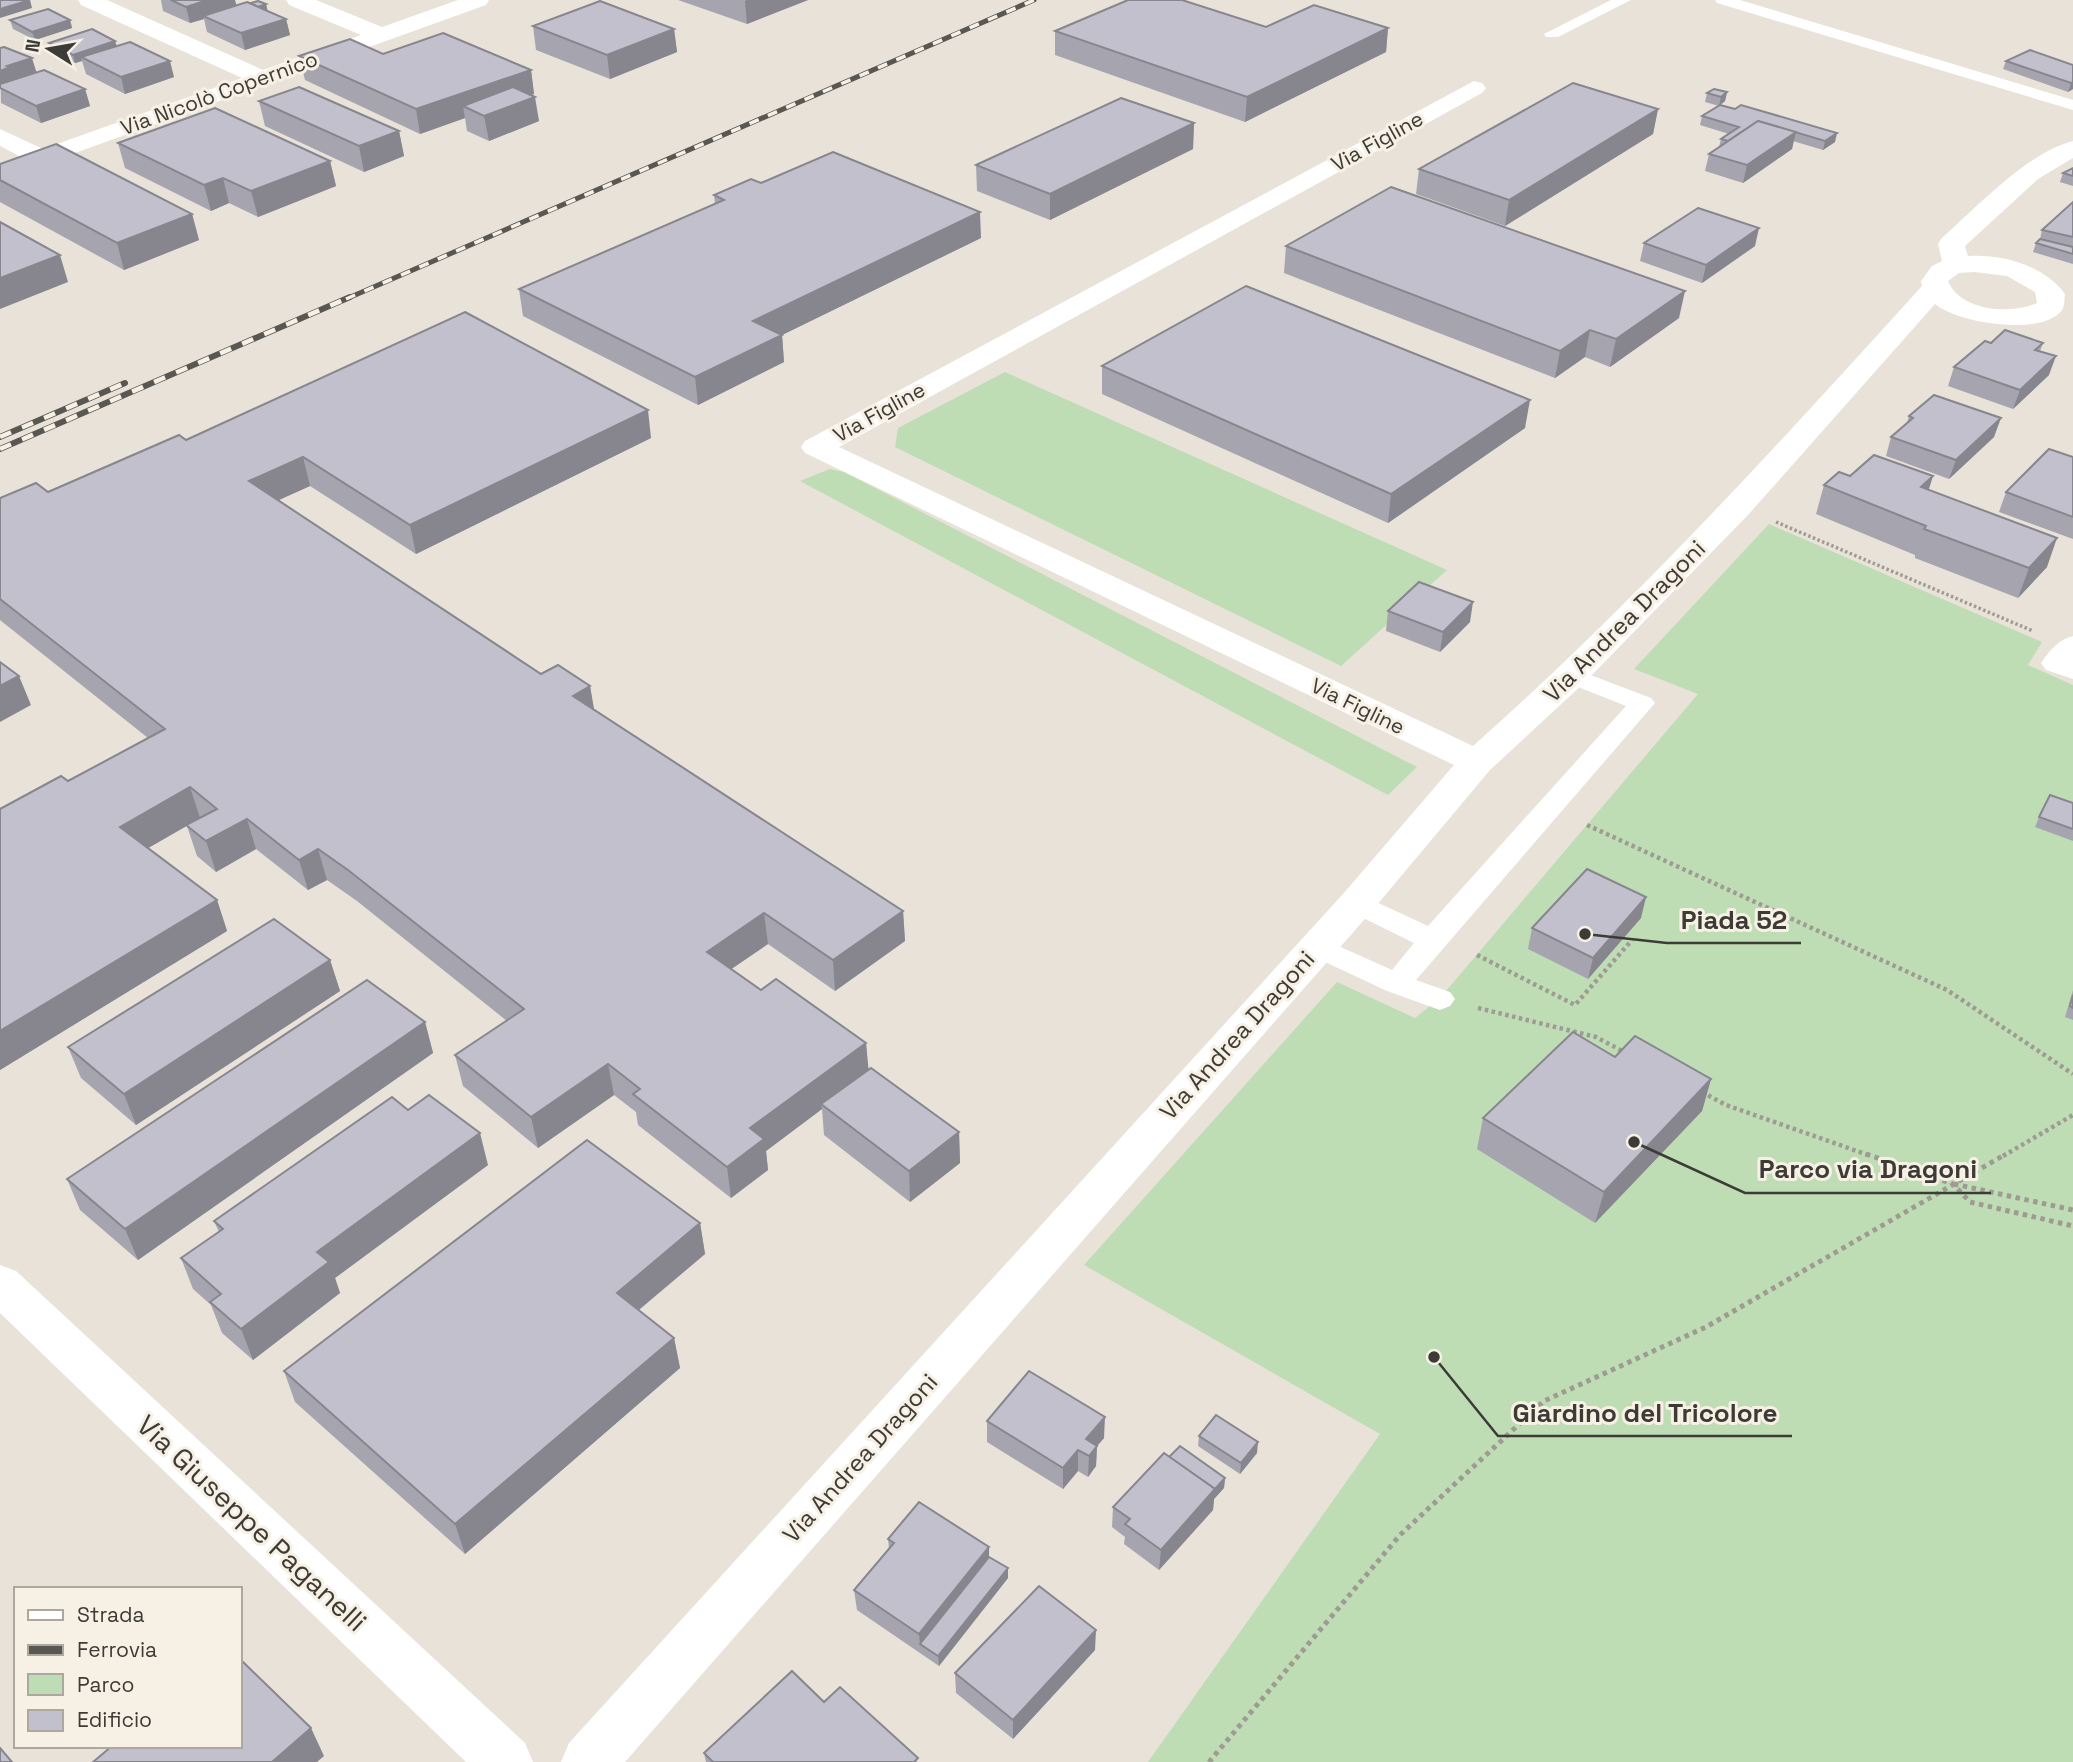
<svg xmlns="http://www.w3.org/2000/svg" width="2073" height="1762" viewBox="0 0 2073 1762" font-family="'Space Grotesk',sans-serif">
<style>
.green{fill:#beddb5}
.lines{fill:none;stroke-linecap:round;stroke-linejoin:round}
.path-far2{stroke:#9f9b93;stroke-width:3.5;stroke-dasharray:2.5 2.5;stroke-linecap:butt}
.path-far1{stroke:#9f9b93;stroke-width:4.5;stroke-dasharray:3.5 3.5;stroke-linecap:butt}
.path{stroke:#9f9b93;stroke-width:5;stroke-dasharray:4.5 4.5;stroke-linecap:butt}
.lane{fill:#fff;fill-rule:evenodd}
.street{fill:#fff;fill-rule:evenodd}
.rail-far1-casing{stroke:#595751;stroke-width:5}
.rail-casing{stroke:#595751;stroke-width:6}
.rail-far1{stroke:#f7f0e5;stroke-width:3.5;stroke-dasharray:10;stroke-linecap:butt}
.rail{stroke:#f7f0e5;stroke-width:4.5;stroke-dasharray:12;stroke-linecap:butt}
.wall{fill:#a6a5af}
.shaded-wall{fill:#87868f}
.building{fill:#c1c0cc;stroke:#87868f;stroke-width:2}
.labels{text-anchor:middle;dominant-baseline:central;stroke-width:6;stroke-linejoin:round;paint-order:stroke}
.far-street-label{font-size:21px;fill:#3d3b36;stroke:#f7f0e5}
.street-label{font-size:24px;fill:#3d3b36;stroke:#f7f0e5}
.near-street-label{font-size:28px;fill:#3d3b36;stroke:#f7f0e5}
.leader{fill:none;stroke:#3d3b36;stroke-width:2.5}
.callout-dot{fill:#3d3b36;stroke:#f7f0e5;stroke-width:2.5}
.callout-label{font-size:26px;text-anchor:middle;font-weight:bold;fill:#3d3b36;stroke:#f7f0e5;stroke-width:6;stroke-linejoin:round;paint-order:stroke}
</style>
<rect width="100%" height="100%" fill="#e9e2d8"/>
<!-- green -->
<g class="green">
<polygon points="1005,372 1447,570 1341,666 895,447 898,428"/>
<polygon points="830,469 844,472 1417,767 1388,795 800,481"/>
<polygon points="1769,524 2042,642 2028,665 2073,685 2073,1762 1148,1762 1380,1434 1084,1265 1337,982 1415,1018 1440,998 1698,694 1634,669"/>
</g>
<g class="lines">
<!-- path-far2 -->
<polyline class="path-far2" points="1776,522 2033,631"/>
<!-- path-far1 -->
<g class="path-far1">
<polyline points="1587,825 1947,990 2073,1074"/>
<polyline points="1477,955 1575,1005 1632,940"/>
<polyline points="1478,1008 1596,1037 1626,1053"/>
<polyline points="1702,1092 1726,1105 1871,1156"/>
<polyline points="2003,1156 2073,1115"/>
</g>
<!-- path -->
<g class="path">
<polyline points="1866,1154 1953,1184 1970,1202 2073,1226"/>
<polyline points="1954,1184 2073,1210"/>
<polyline points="1209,1762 1400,1535 1544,1401 1706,1327 2006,1154"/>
</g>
<!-- lane -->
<g class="lane">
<polygon points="1611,0 1631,0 1558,37 1546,37 1544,34"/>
<polygon points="1715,0 1740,0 2073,100 2073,110 1717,3"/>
<polygon points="1572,668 1651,698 1655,703 1416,980 1450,992 1455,999 1450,1006 1440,1010 1387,991 1306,953 1302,946 1306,939 1316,936 1392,970 1414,943 1347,910 1343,903 1347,896 1357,893 1428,926 1626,706 1563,681 1559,676 1563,671"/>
</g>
<!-- street -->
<g class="street">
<polygon points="78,0 107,0 263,70 361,35 289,5 286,0 316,0 382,27 458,0 489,0 486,5 0,180 0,165 21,157 0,146 0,129 43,149 242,78 81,5"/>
<path d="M1474 81 1482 83 1486 88 1482 93 839 447 1473 746C1634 603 1778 445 1922 286L1921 281 1932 266 1942 261 1938 244 1942 238C1976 208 2028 152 2073 141V158L2038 179 1965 246 1968 256C2002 254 2044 265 2065 294 2064 299 2065 306 2062 310 2043 337 1957 323 1935 304L1748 515 1584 683 1490 770 1371 912 625 1762H561L569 1743 1343 894 1454 765 805 453 801 447 805 441ZM1974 272 2007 276 2035 292 2037 303C2010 315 1960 311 1948 281L1959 273Z"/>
<path d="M2073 636V679L2046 670 2041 663C2050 650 2058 640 2073 636Z"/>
<polygon points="0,1265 16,1271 525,1743 533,1762 466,1762 0,1313"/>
</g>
<defs>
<polyline id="rail-far1" points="346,299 1034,0"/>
<g id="rail">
<polyline points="0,437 125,383"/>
<polyline points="0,449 350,297"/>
</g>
</defs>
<!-- rail-far1 casing -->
<use href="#rail-far1" class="rail-far1-casing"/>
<!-- rail casing -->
<use href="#rail" class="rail-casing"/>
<!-- rail-far1 -->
<use href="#rail-far1" class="rail-far1"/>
<!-- rail -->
<use href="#rail" class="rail"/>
</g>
<!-- wall -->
<g class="wall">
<polygon points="161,0 235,0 236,6 251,3 266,4 267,11 286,19 290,35 245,50 207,32 204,19 190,23 163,11"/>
<polygon points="678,0 808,0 747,24"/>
<polygon points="10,20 70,20 72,28 35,40 13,29"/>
<polygon points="533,26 674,29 677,52 610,79 536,50"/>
<polygon points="1266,27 1388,28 1386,52 1245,122 1055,55 1055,31"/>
<polygon points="49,43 117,46 174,77 125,94 86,74 82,61 75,63 51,51"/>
<polygon points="0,48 37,72 85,89 90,106 41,123 1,103"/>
<polygon points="383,54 531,70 534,94 531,95 539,121 489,141 467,131 465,118 420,134 305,80 299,56"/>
<polygon points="2006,61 2073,65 2073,89 2068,92 2003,69"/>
<polygon points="1727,92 1725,101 1719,106 1705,102 1707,93"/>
<polygon points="259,101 399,131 404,156 364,172 265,126"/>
<polygon points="1720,105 1835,142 1823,150 1793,141 1792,149 1743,183 1705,171 1709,154 1719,147 1721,139 1729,134 1700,125 1702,116"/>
<polygon points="1658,109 1653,134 1505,226 1416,194 1419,169"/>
<polygon points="1194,123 1193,149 1050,220 977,191 976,165"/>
<polygon points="118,143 330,161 336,186 258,217 229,203 211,211 125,168"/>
<polygon points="0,164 192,214 199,240 124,270 0,202"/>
<polygon points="2073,168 2073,186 2060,182 2063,173"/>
<polygon points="761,183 981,238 782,335 784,362 698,405 523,316 519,289 715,204 714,195"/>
<polygon points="2073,202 2073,264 2033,252 2036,243 2040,239 2042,230"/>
<polygon points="1644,243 1755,246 1702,283 1640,261"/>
<polygon points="1286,246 1679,318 1610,367 1585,357 1555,378 1284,273"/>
<polygon points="1991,343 2043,343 2040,351 2049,375 2013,409 1948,386 1954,367"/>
<polygon points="1102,366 1525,428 1388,523 1102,394"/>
<polygon points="1909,416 1994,437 1949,479 1886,456 1891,437 1907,423"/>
<polygon points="651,438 416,554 310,486 278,500 541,674 590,686 594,709 903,911 905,941 835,991 768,944 731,969 761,990 866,1043 868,1070 959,1132 960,1163 910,1202 824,1135 822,1109 766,1151 768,1170 731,1198 638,1125 636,1112 614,1095 538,1148 463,1086 455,1055 507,1021 357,901 327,880 308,890 256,849 216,872 197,856 187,826 148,848 217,900 227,931 0,1070 0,809 68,781 148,738 0,620 0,498 48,492 186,440"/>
<polygon points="2073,457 2073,539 1999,512 2006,492"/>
<polygon points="1850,476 1933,476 1928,490 2047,567 2018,598 1915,558 1915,555 1816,514 1824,485"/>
<polygon points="1388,611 1470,622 1440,652 1386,631"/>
<polygon points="2073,803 2073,841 2035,827 2039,817"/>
<polygon points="1641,918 1588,979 1528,949 1532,928"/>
<polygon points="330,960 340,991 136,1125 81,1078 68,1047"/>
<polygon points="2073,990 2073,1020 2065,1017"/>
<polygon points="425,1022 433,1053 138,1260 80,1210 67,1179"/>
<polygon points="1615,1057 1711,1079 1702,1111 1595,1223 1477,1149 1483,1118"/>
<polygon points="408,1110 488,1165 335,1278 340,1293 253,1360 222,1333 211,1305 193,1289 181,1258 219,1232 214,1221"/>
<polygon points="700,1223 705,1254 639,1310 674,1338 680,1368 465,1554 295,1402 284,1371"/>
<polygon points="987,1421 1104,1438 1097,1446 1096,1466 1088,1477 1078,1471 1063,1489 987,1442"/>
<polygon points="1199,1436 1257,1453 1240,1474 1198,1446"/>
<polygon points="1169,1457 1225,1478 1224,1488 1214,1499 1213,1510 1159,1570 1124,1544 1125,1537 1112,1527 1113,1507"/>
<polygon points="888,1539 989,1557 1008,1568 1008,1578 939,1666 857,1610 854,1590 889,1549"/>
<polygon points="1095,1650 1013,1739 956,1693 955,1673"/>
<polygon points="824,1702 918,1762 706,1762 704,1753"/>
</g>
<!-- shaded-wall -->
<g class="shaded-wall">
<polygon points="30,0 32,8 0,18 0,9"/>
<polygon points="208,0 235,0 237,8 203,16 204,19 190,23 186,7"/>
<polygon points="747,0 808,0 747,24 745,1"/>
<polygon points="266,4 268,12 253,8"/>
<polygon points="286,19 290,35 245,50 241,33"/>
<polygon points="70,20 72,28 35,40 32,32"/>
<polygon points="1388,28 1386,52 1245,122 1247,97"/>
<polygon points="674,29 677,52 610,79 607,55"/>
<polygon points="115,41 118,49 81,57 82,61 75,63 73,55"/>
<polygon points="32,58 37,74 0,88 0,71 7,66"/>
<polygon points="170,61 174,77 125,94 121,77"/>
<polygon points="531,70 534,94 479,113 463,106 465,118 420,134 416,109"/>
<polygon points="2073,82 2073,89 2068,92 2071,83"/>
<polygon points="85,89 90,106 41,123 36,106"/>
<polygon points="1727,92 1725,101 1719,106 1721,97"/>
<polygon points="535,97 539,121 489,141 484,116"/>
<polygon points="1658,109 1653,134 1505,226 1509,200"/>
<polygon points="1194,123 1193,149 1050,220 1050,194"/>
<polygon points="399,131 404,156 364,172 359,146"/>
<polygon points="1796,132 1792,149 1743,183 1747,165"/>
<polygon points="1837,133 1835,142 1823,150 1825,141"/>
<polygon points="330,161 336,186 258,217 251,191"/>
<polygon points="223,178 229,203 211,211 204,185"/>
<polygon points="980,212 981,238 782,335 784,362 698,405 695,377 753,321"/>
<polygon points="192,214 199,240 124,270 117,243"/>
<polygon points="1759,228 1755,246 1702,283 1706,265"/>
<polygon points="60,255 68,282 0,309 0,278"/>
<polygon points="1685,291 1679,318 1610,367 1616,339"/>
<polygon points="1590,330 1585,357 1555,378 1560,351"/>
<polygon points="2056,356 2049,375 2013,409 2020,390"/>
<polygon points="1530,400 1525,428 1388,523 1391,494"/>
<polygon points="648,410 651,438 416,554 410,525"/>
<polygon points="2001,418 1994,437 1949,479 1956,460"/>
<polygon points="303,457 310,486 257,510 249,481"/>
<polygon points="1933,476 1924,505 1921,487"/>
<polygon points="2057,538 2047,567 2018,598 2029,568"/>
<polygon points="1473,602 1470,622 1440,652 1443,632"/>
<polygon points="19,676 31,705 0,722 0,686"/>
<polygon points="590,686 595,716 573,696"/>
<polygon points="190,787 200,818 131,858 120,827"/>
<polygon points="247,819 256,849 216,872 206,841"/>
<polygon points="318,849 327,880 308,890 299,860"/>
<polygon points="1646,897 1641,918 1588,979 1593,958"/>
<polygon points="217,900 227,931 0,1070 0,1031"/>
<polygon points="903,911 905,941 835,991 833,960"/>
<polygon points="764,913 768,944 711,983 707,952"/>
<polygon points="330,960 340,991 136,1125 124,1094"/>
<polygon points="425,1022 433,1053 138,1260 125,1229"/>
<polygon points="866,1043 869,1074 821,1104 822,1109 766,1151 768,1170 731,1198 727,1167 750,1128"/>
<polygon points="608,1064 614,1095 538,1148 531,1117"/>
<polygon points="1711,1079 1702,1111 1595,1223 1604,1192"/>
<polygon points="959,1132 960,1163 910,1202 909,1171"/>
<polygon points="480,1133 488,1165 335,1278 340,1293 253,1360 241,1329 317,1252"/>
<polygon points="700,1223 705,1254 623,1323 617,1293"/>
<polygon points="674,1338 680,1368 465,1554 455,1524"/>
<polygon points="1105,1417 1104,1438 1097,1446 1096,1466 1088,1477 1089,1456 1086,1439"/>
<polygon points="1258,1442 1257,1453 1240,1474 1241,1463"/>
<polygon points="1078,1450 1078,1471 1063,1489 1063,1468"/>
<polygon points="1225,1478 1224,1488 1214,1499 1213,1510 1159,1570 1161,1550 1208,1496"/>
<polygon points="989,1547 989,1567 920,1644 919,1634"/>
<polygon points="1008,1568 1008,1578 939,1666 938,1656"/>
<polygon points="1096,1630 1095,1650 1013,1739 1013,1720"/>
<polygon points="311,1728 324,1756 317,1762 272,1762"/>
</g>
<!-- building -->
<g class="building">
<polygon points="0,0 30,0 0,9"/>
<polygon points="171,0 208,0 186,7"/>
<polygon points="1128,0 1182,0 1266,27 1314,5 1388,28 1247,97 1055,31"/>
<polygon points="258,1 266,4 258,7 251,3"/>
<polygon points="600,1 674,29 607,55 533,26"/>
<polygon points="247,2 286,19 241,33 203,16"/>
<polygon points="48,9 70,20 32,32 10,20"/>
<polygon points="92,29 115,41 73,55 49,43"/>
<polygon points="443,33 531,70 416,109 299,56 350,39 383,54"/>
<polygon points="130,42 170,61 121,77 81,57"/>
<polygon points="4,47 32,58 7,66 10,67 0,71 0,48"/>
<polygon points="2030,50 2073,65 2073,82 2071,83 2006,61"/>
<polygon points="44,70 85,89 36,106 0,88 0,84"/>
<polygon points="1573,83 1658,109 1509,200 1419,169"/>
<polygon points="299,87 399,131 359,146 259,101"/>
<polygon points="513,87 535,97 484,116 463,106"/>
<polygon points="1714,89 1727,92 1721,97 1707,93"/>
<polygon points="1121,98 1194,123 1050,194 976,165"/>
<polygon points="1720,105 1735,109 1741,105 1837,133 1825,141 1758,121 1728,141 1721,139 1739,127 1702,116"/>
<polygon points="215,108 330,161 251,191 223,178 204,185 118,143"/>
<polygon points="1758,121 1796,132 1747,165 1709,154"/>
<polygon points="56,144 192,214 117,243 0,180 0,164"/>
<polygon points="833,152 980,212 753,321 782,335 695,377 519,289 724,200 714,195 751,179 761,183"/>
<polygon points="2073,168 2073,176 2063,173"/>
<polygon points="1391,187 1685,291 1616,339 1590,330 1560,351 1286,246"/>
<polygon points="2073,202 2073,237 2042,230"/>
<polygon points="1698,208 1759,228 1706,265 1644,243"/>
<polygon points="0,222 60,255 0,278"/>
<polygon points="2040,239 2073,247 2073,254 2036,243"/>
<polygon points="1246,286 1530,400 1391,494 1102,366"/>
<polygon points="465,312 648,410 410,525 303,457 249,481 541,674 558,665 590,686 573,696 903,911 833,960 764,913 707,952 761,990 776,979 866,1043 750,1128 764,1139 727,1167 633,1094 640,1089 608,1064 531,1117 455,1055 524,1009 348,870 318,849 299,860 247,819 206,841 186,825 217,809 190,787 120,827 217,900 0,1031 0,809 61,776 68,781 165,729 0,599 0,498 36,483 48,492 179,435 186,440"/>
<polygon points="2005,330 2043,343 2035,350 2056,356 2020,390 1954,367 1985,341 1991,343"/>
<polygon points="1934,395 2001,418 1956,460 1891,437 1913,418 1909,416"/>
<polygon points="2049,449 2073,457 2073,517 2006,492"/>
<polygon points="1874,455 1933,476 1921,487 2057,538 2029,568 1924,529 1926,526 1824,485 1839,472 1850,476"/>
<polygon points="1419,582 1473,602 1443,632 1388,611"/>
<polygon points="0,662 19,676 0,686"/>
<polygon points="2050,795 2073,803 2073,829 2039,817"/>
<polygon points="1587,869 1646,897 1593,958 1532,928"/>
<polygon points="274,919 330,960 124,1094 68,1047"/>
<polygon points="367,980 425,1022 125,1229 67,1179"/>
<polygon points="2073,995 2073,1008 2070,1006"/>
<polygon points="1573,1032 1615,1057 1635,1036 1711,1079 1604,1192 1483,1118"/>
<polygon points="871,1068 959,1132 909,1171 821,1104"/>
<polygon points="429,1095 480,1133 317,1252 329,1262 241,1329 210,1302 221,1294 181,1258 223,1229 214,1221 392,1097 408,1110"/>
<polygon points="587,1140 700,1223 617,1293 674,1338 455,1524 284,1371"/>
<polygon points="1029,1371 1105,1417 1086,1439 1097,1446 1089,1456 1078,1450 1063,1468 987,1421"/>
<polygon points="1216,1415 1258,1442 1241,1463 1199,1436"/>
<polygon points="1180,1446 1225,1478 1215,1489 1169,1457"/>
<polygon points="1164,1453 1215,1489 1161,1550 1125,1524 1130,1519 1113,1507"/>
<polygon points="919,1502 989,1547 919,1634 854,1590 894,1543 888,1539"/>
<polygon points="989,1557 1008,1568 938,1656 920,1644"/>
<polygon points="1039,1586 1096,1630 1013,1720 955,1673"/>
<polygon points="240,1659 311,1728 272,1762 93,1762 112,1746 240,1746"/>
<polygon points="792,1671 824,1702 840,1687 918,1758 914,1762 713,1762 704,1753"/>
<polygon points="0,1748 12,1762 0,1762"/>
</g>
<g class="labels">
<!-- far-street labels -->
<g class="far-street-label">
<text transform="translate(219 93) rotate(-20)">Via Nicolò Copernico</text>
<text transform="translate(1377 141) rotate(-29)">Via Figline</text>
<text transform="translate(879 412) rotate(-29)">Via Figline</text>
<text transform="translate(1358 706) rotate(26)">Via Figline</text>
</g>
<!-- street labels -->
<g class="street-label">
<text transform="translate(1624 621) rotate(-45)">Via Andrea Dragoni</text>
<text transform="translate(1237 1035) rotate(-48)">Via Andrea Dragoni</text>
<text transform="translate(860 1458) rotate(-48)">Via Andrea Dragoni</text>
</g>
<!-- near-street labels -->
<g class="near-street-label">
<text transform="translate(252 1523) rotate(43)">Via Giuseppe Paganelli</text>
</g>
</g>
<!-- callouts -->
<path class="leader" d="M1585 934L1667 943H1801M1634 1142L1745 1193H1991M1434 1357L1498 1436H1792"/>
<g class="callout-dot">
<circle cx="1585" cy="934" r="7"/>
<circle cx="1634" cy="1142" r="7"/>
<circle cx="1434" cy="1357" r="7"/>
</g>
<g class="callout-label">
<text x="1734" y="929">Piada 52</text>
<text x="1868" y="1178">Parco via Dragoni</text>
<text x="1645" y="1422">Giardino del Tricolore</text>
</g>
<!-- legend -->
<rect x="14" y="1587" width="228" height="161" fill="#f7f0e5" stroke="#ada89f" stroke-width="2"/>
<rect x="28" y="1610" width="35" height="10" fill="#ffffff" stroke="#ada89f" stroke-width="2"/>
<text x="77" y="1622" font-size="21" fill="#3d3b36">Strada</text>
<rect x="28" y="1645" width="35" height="10" fill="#595751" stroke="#ada89f" stroke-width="2"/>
<text x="77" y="1657" font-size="21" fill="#3d3b36">Ferrovia</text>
<rect x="28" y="1674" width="35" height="21" fill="#beddb5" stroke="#ada89f" stroke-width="2"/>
<text x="77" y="1692" font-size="21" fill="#3d3b36">Parco</text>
<rect x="28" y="1710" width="35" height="21" fill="#c1c0cc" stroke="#ada89f" stroke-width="2"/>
<text x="77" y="1727" font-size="21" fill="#3d3b36">Edificio</text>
<!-- north arrow -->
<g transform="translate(49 49) rotate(281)" stroke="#f7f0e5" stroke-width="5" paint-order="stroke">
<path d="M0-5L12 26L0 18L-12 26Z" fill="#3d3b36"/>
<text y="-10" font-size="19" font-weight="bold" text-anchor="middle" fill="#3d3b36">N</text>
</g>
</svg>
